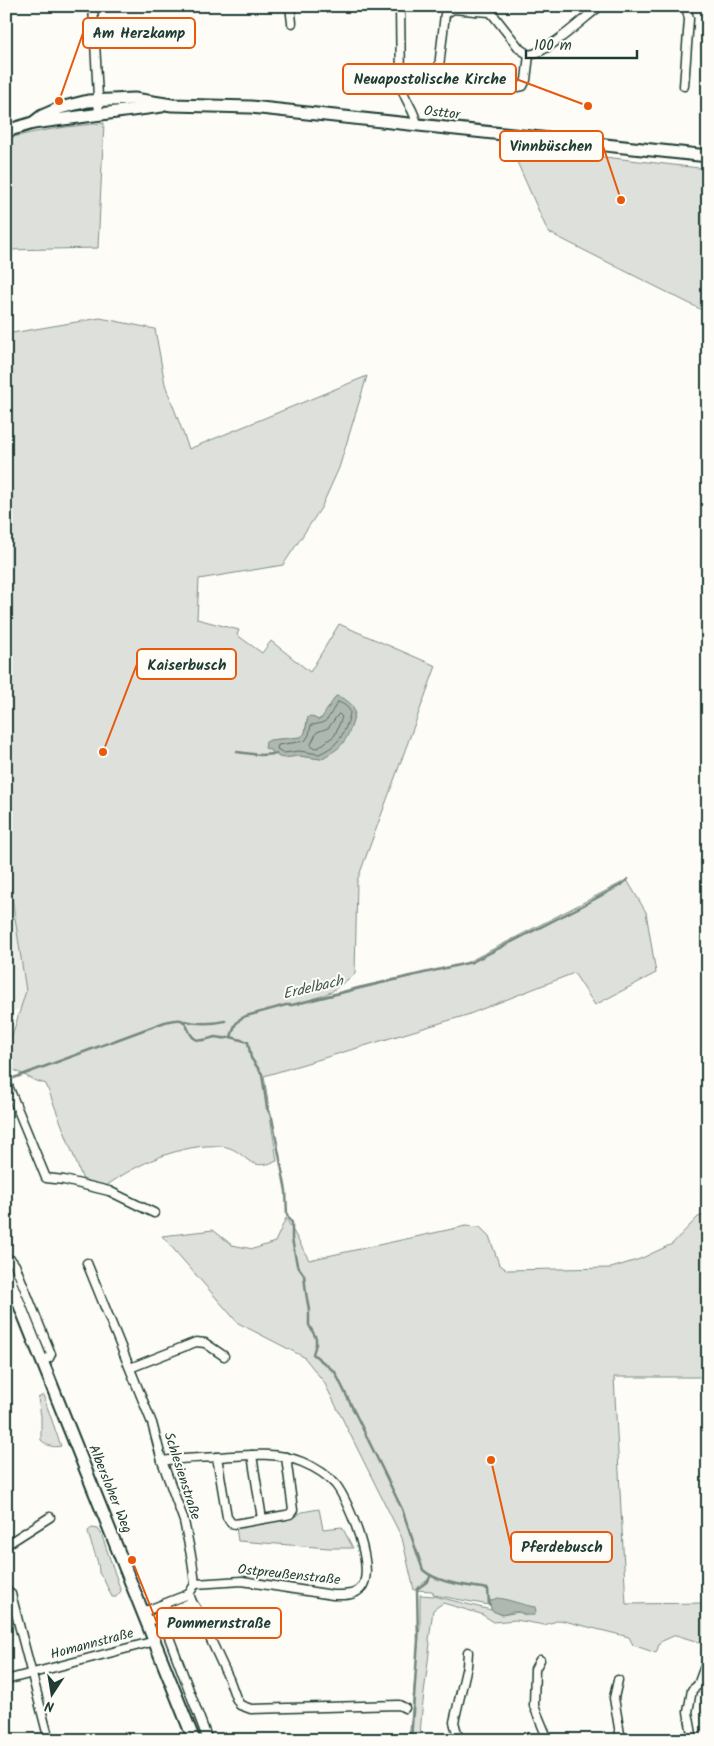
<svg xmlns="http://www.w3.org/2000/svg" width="714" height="1746" viewBox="0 0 714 1746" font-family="Kalam,sans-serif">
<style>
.built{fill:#eceee9}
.green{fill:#dde0db;stroke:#7e8e88;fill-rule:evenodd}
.water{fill:#aeb8b1;stroke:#75877f}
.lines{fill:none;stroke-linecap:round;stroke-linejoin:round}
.shore{stroke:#586e66;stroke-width:1}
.stream{stroke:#75877f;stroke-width:2.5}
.minor-casing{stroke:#1f3d34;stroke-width:11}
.secondary-casing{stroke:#1f3d34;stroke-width:15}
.minor{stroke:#fdfcf7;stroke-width:8}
.secondary{stroke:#fdfcf7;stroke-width:11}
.labels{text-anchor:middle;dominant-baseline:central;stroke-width:4;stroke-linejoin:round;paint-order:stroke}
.street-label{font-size:14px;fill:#1f3d34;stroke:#fdfcf7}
.water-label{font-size:15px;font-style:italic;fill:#435c53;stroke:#fdfcf7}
.leader{fill:none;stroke:#e8590c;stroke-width:2}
.callout-dot{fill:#e8590c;stroke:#fdfcf7;stroke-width:2}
.callout{fill:#fdfcf7;stroke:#e8590c;stroke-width:2}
.callout-label{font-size:15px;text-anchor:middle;font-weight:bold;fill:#1f3d34}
</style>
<rect width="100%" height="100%" fill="#fdfcf7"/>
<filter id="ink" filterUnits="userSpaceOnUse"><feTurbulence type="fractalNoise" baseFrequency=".02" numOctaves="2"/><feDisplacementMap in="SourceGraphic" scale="10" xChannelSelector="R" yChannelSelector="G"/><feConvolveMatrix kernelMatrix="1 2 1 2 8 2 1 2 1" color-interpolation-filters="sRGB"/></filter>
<g filter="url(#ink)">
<!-- built -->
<polygon class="built" points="6,858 26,991 21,1008 6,1014"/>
<!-- green -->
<g class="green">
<path d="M104 123 98 248 6 250V139C38 130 71 126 104 123Z"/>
<polygon points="510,146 708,169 708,313 548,232"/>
<path d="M100 318 155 329 165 384 189 449 367 376 339 468 321 508 283 565 199 579 197 619 239 630 237 635 262 653 271 641 310 672 339 624 436 666 357 881 355 974 331 992 303 1003 466 963 627 880 646 912 656 973 595 1005 574 973 467 1015 264 1076 277 1161C245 1174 248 1149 221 1146 183 1143 136 1164 106 1186L83 1180 46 1084 34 1080 6 1066V1055L26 991 6 858V334ZM355 713C347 740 345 744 321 759 314 758 307 757 300 756 285 755 284 761 270 750V740L301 737 305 733 307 720 311 716 318 720 324 716Z"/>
<path d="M708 1214V1377H614L626 1604 708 1603V1645L676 1635 660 1642 656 1653 633 1645 629 1637 560 1620 544 1625 516 1620 494 1622 481 1614 443 1603 433 1610 429 1640 430 1643C427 1675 421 1707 420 1740H409L420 1626V1595L434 1596 491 1610 502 1615 519 1612 527 1616 535 1608 516 1604 504 1599 490 1601 489 1605 434 1595 432 1591 414 1590 402 1538 324 1382 304 1357 238 1323 162 1236 213 1230 232 1245 253 1249 275 1242 286 1218 309 1260 466 1226 480 1227 489 1236 499 1264 507 1270 611 1268 640 1259 672 1244 698 1217Z"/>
<path d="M43 1395 61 1446C53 1448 47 1446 41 1440V1416L38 1398Z"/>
<polygon points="319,1509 323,1529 342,1527 353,1548 329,1548 238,1541 236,1527 296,1516 302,1512"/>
<path d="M92 1528 98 1529 101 1533 121 1591 116 1597H112L104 1580 99 1573C99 1558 90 1545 88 1531Z"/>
</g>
<!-- water -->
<g class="water">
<path d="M336 696C342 697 353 703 354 710 356 717 348 737 343 743 338 750 329 754 321 759L299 756 284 758 279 757 270 750 265 748 266 742 270 740 301 737 305 733 308 717 311 716 318 720 321 719Z"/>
<path d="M497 1598C508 1599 522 1605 535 1607L536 1611 534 1615C526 1616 525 1613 518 1612 504 1611 509 1619 491 1610L490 1601Z"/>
</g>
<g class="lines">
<!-- shore -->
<g class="shore">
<path d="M338 702C342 703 349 707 350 712 350 718 343 736 338 741 333 747 326 751 319 754L299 751 284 753 277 749 278 745 305 741 309 735 311 725C331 723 327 717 338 702Z"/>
<polygon points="339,714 342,717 335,735 318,748 311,747 311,744 317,732 328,728"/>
</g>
<!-- stream -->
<g class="stream">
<polyline points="237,752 260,755 276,754"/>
<path d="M184 1021C198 1024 211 1024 225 1021"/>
<path d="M231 1037 248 1042 251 1058 262 1074 267 1108 272 1118 286 1191 287 1215 292 1223V1239L297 1265 304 1275 306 1293 309 1310V1325L316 1338V1344L313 1354 335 1372 402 1509 423 1570C439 1584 467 1585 488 1589L489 1605"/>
<path d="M11 1079 165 1022C169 1021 177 1019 181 1020 189 1023 188 1039 199 1040 205 1041 210 1038 215 1037 221 1037 225 1040 231 1037L235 1025 240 1019 246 1016 286 1005H292L358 988 472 962 580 907 621 885 628 879"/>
<polyline points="411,1740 418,1640 417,1589 428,1581 430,1577"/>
</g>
<defs>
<g id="minor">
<polyline points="93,6 99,115"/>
<polyline points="290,6 292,23"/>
<path d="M400 6 401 85C404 100 415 110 417 125"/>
<polyline points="475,6 475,11 490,12 494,16 520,49 529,55"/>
<path d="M475 11 453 9 445 14 439 67 441 77 450 81 518 87 523 86 526 80 529 55C549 52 585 17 600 6"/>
<polyline points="684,86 689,19 686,6"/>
<polyline points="6,1081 46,1178 64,1180 109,1191 154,1213"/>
<polyline points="6,1261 11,1260 15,1265 51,1354 49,1358 42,1361"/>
<polyline points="87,1263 152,1423 162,1461 184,1521 192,1560 195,1584 189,1594 192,1602 196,1608 229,1679 236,1698 240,1705 251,1709 399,1705 405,1708"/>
<polyline points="130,1368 196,1342 205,1343 224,1356"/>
<polyline points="252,1455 262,1519"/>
<polyline points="217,1457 227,1517 231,1523 235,1524 286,1515 290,1514 293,1510 286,1457"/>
<path d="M162 1461C181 1458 200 1458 219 1457 246 1455 276 1451 302 1462 314 1467 327 1474 336 1485 349 1502 377 1570 361 1588 355 1596 342 1595 333 1595L242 1581 195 1584"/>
<polyline points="6,1545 50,1517"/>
<polyline points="6,1589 11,1594 49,1740"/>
<polyline points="143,1612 189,1594"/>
<polyline points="161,1616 208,1740"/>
<polyline points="147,1622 192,1602"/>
<polyline points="540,1660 535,1669 534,1706 548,1740"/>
<polyline points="6,1680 155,1641"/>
<polyline points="618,1680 614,1698 621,1740"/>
<polyline points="459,1740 454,1722 467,1666 468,1652"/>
<polyline points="693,1740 688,1712 692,1690 698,1685 708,1658"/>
</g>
<g id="secondary">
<polyline points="33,123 42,116 60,108 88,101 134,99 172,105 251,107 708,156"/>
<polyline points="6,131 33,123 162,106"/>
<polyline points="6,1271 194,1740"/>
</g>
</defs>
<!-- minor casing -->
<use href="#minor" class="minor-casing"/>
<!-- secondary casing -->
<use href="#secondary" class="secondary-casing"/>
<!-- minor -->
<use href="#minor" class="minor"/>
<!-- secondary -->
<use href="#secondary" class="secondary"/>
</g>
</g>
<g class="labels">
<!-- street labels -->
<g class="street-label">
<text transform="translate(442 113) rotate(6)">Osttor</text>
<text transform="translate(182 1476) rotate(72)">Schlesienstraße</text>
<text transform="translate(110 1489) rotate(68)">Albersloher Weg</text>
<text transform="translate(289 1575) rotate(6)">Ostpreußenstraße</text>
<text transform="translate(92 1644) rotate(-15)">Homannstraße</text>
</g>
<!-- water labels -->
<g class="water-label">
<text transform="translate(313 988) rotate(-13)">Erdelbach</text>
</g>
</g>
<!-- callouts -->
<path class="leader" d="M59 101L83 33M588 106L516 79M621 200L603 146M103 752L137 664M491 1460L511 1547M132 1560L157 1623"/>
<g class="callout-dot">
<circle cx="59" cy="101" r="5"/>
<circle cx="588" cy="106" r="5"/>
<circle cx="621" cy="200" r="5"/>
<circle cx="103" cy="752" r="5"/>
<circle cx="491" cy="1460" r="5"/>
<circle cx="132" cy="1560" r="5"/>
</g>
<g class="callout">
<rect x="83" y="18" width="112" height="30" rx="5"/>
<rect x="343" y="64" width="173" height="30" rx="5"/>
<rect x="500" y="131" width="103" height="30" rx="5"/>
<rect x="137" y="649" width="99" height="30" rx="5"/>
<rect x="511" y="1532" width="101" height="30" rx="5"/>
<rect x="157" y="1608" width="124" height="30" rx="5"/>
</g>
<g class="callout-label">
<text x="139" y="38">Am Herzkamp</text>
<text x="430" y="84">Neuapostolische Kirche</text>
<text x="551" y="151">Vinnbüschen</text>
<text x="187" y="670">Kaiserbusch</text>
<text x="562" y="1552">Pferdebusch</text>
<text x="219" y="1628">Pommernstraße</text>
</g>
<!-- margin -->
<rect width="714" height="1746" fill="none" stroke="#fdfcf7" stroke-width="25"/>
<rect x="12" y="12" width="689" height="1721" fill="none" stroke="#1f3d34" stroke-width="2" filter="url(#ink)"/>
<!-- north arrow -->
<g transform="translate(52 1694) rotate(192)" stroke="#fdfcf7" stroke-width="4" paint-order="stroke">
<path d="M0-4L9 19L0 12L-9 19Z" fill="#1f3d34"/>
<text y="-8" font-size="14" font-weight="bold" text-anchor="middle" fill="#1f3d34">N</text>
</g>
<!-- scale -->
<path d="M526 50v8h111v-8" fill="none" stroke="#1f3d34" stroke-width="2.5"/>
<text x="534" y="50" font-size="15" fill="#1f3d34" stroke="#fdfcf7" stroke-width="4" paint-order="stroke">100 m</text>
</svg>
